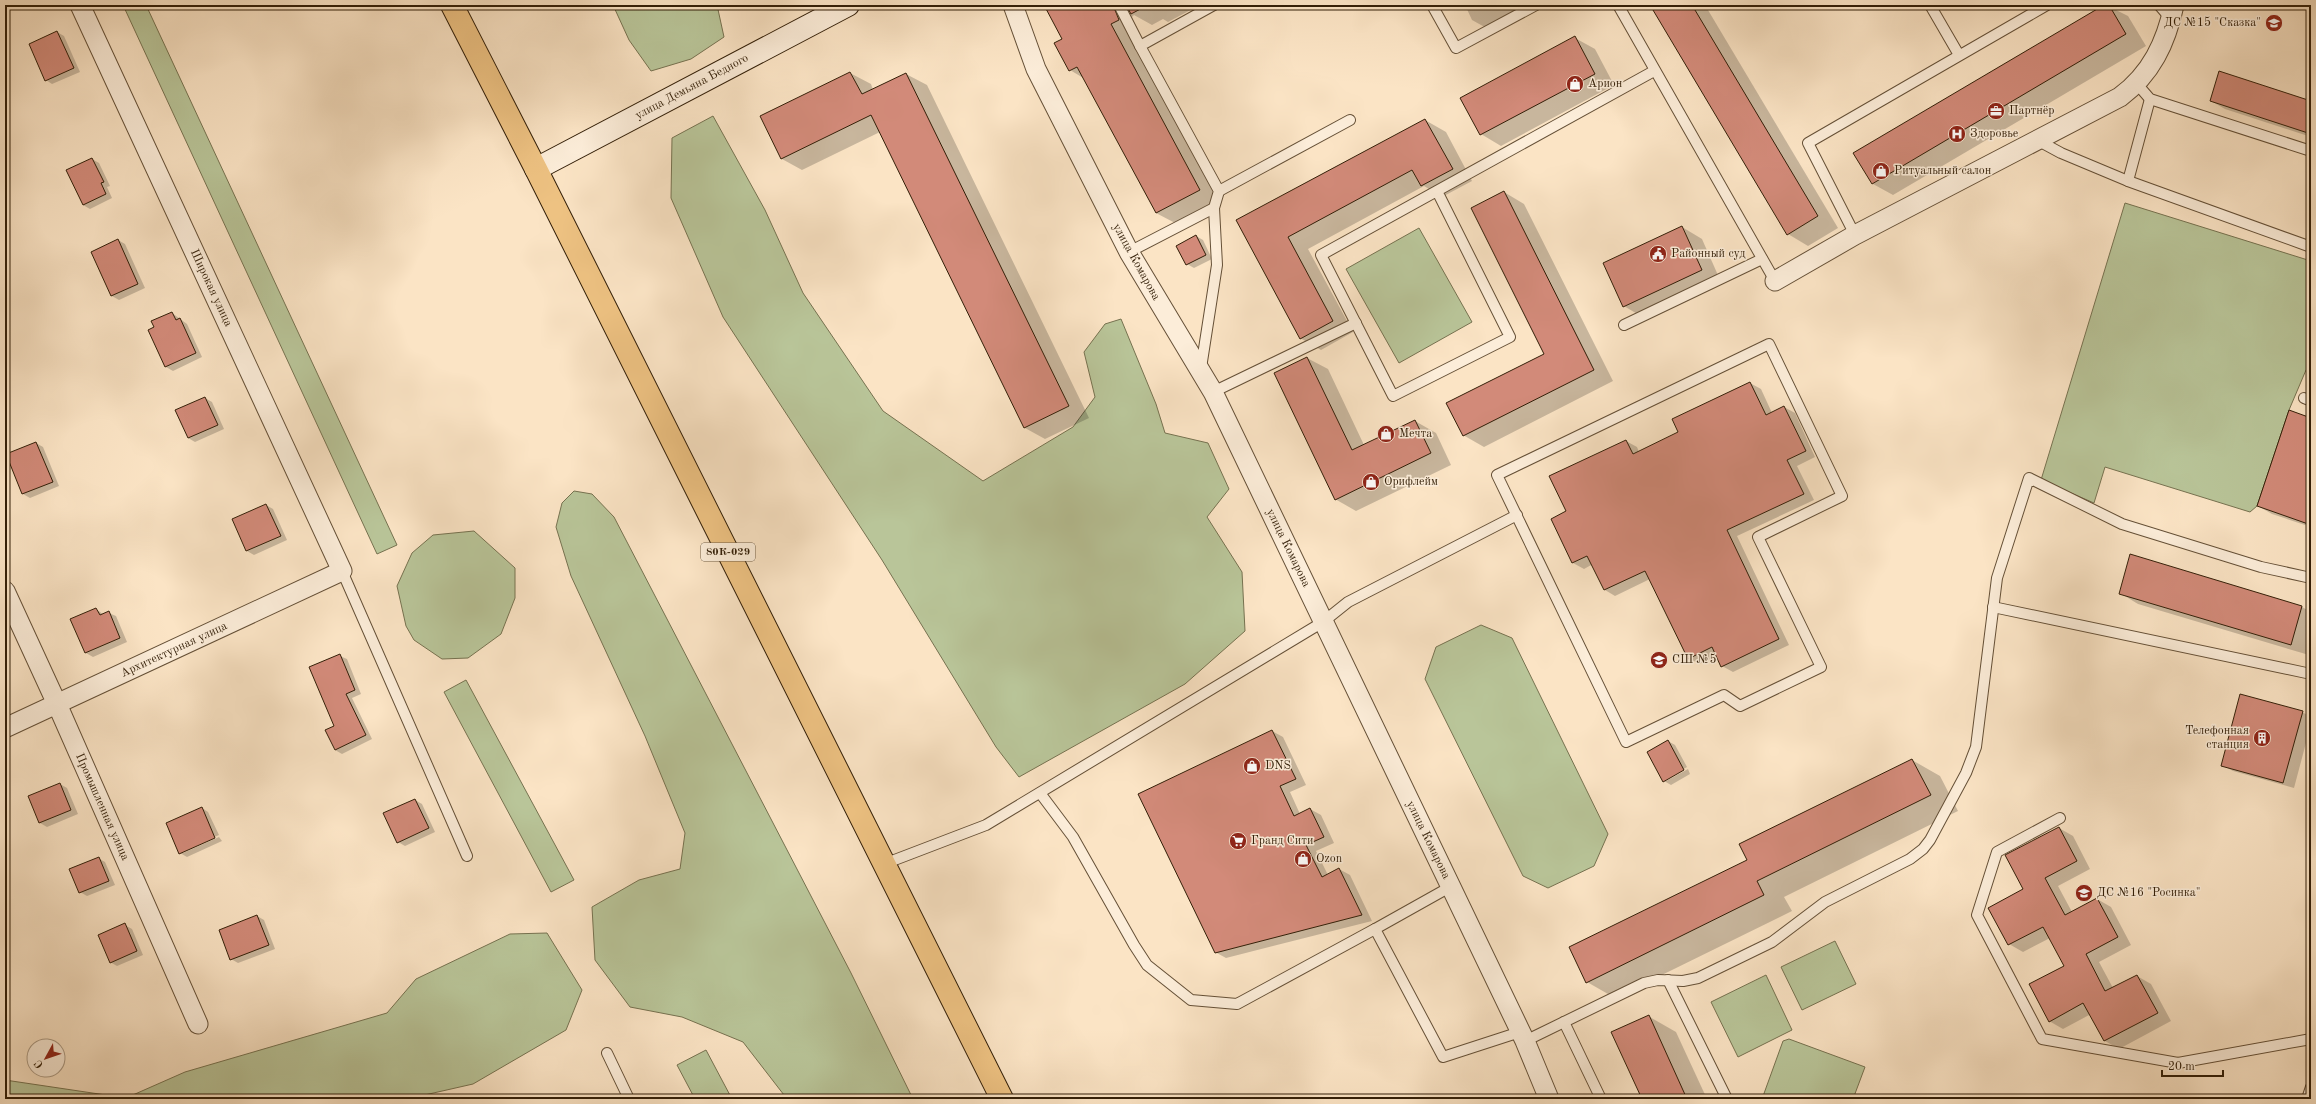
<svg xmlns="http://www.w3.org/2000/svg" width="2316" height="1104" viewBox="0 0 2316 1104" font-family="'Old Standard TT',serif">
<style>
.green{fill:#b9c599;stroke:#767250}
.shadow{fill:#0003}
.building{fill:#d28a79;stroke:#331f08}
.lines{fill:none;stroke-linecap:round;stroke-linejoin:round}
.lane-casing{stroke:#655037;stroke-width:12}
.street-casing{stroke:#655037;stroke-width:21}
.secondary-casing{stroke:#331f08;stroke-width:24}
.primary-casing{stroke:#331f08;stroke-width:24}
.lane{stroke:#fcedd9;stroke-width:10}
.street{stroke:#fcedd9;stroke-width:19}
.secondary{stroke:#fcedd9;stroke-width:22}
.primary{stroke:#eec282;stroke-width:22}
.labels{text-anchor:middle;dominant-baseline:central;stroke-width:3;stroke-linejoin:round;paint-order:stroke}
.shield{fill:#fcedd9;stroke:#6f5d47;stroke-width:1}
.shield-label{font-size:11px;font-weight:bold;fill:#331f08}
.poi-label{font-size:12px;fill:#331f08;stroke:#fcedd9;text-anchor:start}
.street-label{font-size:12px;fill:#331f08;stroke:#fcedd9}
</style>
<rect width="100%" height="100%" fill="#fbe4c5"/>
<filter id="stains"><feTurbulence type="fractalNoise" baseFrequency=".005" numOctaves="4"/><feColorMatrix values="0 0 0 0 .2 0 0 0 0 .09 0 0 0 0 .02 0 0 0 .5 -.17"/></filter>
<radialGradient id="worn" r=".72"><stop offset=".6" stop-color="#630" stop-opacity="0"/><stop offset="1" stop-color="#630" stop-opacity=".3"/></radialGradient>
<!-- green -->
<g class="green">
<polygon points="123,5 146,5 397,545 377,554"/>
<polygon points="613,5 717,5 724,37 691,59 651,71 629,40"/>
<polygon points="713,116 765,210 803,293 883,411 983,481 1073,427 1095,397 1084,352 1105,324 1121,319 1156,404 1165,433 1208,443 1229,489 1207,517 1242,572 1245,631 1185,684 1019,777 996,747 882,560 723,317 671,198 672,138"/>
<polygon points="2125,203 2311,261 2311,370 2306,370 2289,410 2257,506 2250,512 2105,467 2094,503 2041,480"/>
<polygon points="1419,228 1472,322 1399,363 1346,269"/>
<polygon points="574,491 592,494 614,517 851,973 913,1099 795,1099 784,1095 743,1042 682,1017 630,1007 595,960 592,907 639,880 680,869 685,833 645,736 571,576 556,527 562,503"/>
<polygon points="474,531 515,568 515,598 501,634 468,658 442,659 414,640 406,626 397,586 412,553 433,535"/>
<polygon points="1481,625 1512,638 1608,834 1594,866 1548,888 1523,876 1425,679 1436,647"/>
<polygon points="466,680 574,880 551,892 444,692"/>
<polygon points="547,933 582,990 566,1030 473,1084 407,1099 5,1099 5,1080 126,1098 185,1072 387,1013 416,979 510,934"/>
<polygon points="1835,941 1856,984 1802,1010 1781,967"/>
<polygon points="1766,975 1792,1030 1738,1057 1711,1002"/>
<polygon points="1789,1039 1865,1067 1853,1099 1762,1099 1783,1041"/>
<polygon points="706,1050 732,1099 695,1099 677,1065"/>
</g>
<!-- shadow -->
<g class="shadow">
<polygon points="1056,5 1200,5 1168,22 1163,19 1152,25 1134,15 1132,17 1139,32 1131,36 1220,201 1177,224 1156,213 1085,79 1070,70"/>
<polygon points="1465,5 1527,5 1490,30 1472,20"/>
<polygon points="1651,5 1705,5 1838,228 1808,246 1788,234"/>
<polygon points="2106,5 2128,16 2146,46 1893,195 1873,184 1855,153"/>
<polygon points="57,32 64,36 80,72 52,84 46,80"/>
<polygon points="1575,38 1595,49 1614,85 1501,146 1481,134"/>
<polygon points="850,73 871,84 873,90 906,74 927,85 1089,418 1045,439 1025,428 880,132 802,170 782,159 761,116"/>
<polygon points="2211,101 2311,102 2311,137 2225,109"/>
<polygon points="1425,120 1446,132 1472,181 1442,197 1424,186 1308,249 1353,332 1321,350 1300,338 1237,221"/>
<polygon points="92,159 99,163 110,186 107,187 112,198 90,209 83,205"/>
<polygon points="1504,192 1524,204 1613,381 1484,447 1463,435 1546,354"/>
<polygon points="1682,227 1702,239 1721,282 1644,318 1624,306"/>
<polygon points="1196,236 1203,240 1212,259 1194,268 1187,264"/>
<polygon points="118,240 125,244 145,288 119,300 112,296 92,252"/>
<polygon points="172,313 187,324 202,357 173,371 166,367 150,330"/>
<polygon points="1307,358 1328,369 1364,445 1415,421 1436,433 1451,465 1356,511 1335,499 1275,373"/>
<polygon points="1750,383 1761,389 1772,413 1784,407 1795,413 1815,457 1797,466 1814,500 1737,536 1789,645 1733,672 1722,666 1717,656 1699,664 1689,658 1650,579 1615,596 1605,590 1593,564 1584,569 1573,563 1552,519 1567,512 1626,441 1637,447 1639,452 1680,432"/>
<polygon points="205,398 212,402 224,429 195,442 188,438"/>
<polygon points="2311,419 2311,527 2272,514 2258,506"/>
<polygon points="36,443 43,447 59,486 30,498 23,494 7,455"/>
<polygon points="266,505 273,509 287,540 254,555 247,551"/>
<polygon points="2131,556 2302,607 2311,612 2311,647 2309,655 2138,604 2120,593"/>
<polygon points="96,609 104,615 109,613 116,616 127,642 93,657 86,653 71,620"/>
<polygon points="340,656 347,659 361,694 352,698 372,739 342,754 335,750"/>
<polygon points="2302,712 2311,717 2311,724 2294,788 2233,771 2222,765"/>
<polygon points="1272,731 1283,737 1306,785 1290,792 1300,814 1310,809 1321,815 1334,843 1316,851 1328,875 1339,869 1350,875 1372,921 1226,958 1215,952"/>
<polygon points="1668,741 1675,745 1687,767 1666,779 1666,781 1688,769 1690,774 1671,785 1664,781"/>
<polygon points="1912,760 1940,776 1958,811 1784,897 1792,911 1615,998 1587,982 1748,860"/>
<polygon points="60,784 67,788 78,814 47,827 40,823 29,796"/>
<polygon points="415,800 422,804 435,832 405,846 398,842"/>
<polygon points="202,808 208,812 219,835 183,851 183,853 219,837 222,841 187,857 180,853"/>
<polygon points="2059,828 2073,836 2090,869 2058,886 2072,912 2097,899 2111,907 2131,945 2099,962 2113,988 2137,976 2151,984 2171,1021 2119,1049 2105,1041 2091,1014 2063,1029 2049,1021 2065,966 2050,938 2023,952 2009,944 2024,890"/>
<polygon points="98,858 105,862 115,885 87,896 80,892"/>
<polygon points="257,916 264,920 275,949 238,963 231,959"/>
<polygon points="125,925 132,929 143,955 117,966 110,962"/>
<polygon points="1648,1016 1676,1032 1707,1099 1643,1099"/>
</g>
<!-- building -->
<g class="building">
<polygon points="1044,5 1113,5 1119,20 1111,24 1200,190 1156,213 1077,67 1069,71 1054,43 1062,39"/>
<polygon points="1126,5 1148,5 1131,14"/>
<polygon points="1650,5 1692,5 1818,216 1787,235"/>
<polygon points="2104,5 2109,5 2126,34 1872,184 1853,153"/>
<polygon points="57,31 74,68 45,81 29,44"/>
<polygon points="1575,36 1595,74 1480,135 1460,98"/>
<polygon points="2219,71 2311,101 2311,134 2210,101"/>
<polygon points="850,72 862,94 906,73 1069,406 1024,428 871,115 781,159 760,116"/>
<polygon points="1425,119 1453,169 1421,186 1412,170 1288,237 1333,321 1300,339 1236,220"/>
<polygon points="92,158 104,182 101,183 106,194 83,205 66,170"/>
<polygon points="1504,191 1594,370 1463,436 1446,403 1544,354 1471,208"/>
<polygon points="1682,226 1702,270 1623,307 1603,263"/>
<polygon points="1196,235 1206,255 1186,265 1176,246"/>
<polygon points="118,239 138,284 111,296 91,252"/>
<polygon points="172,312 176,320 180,318 196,353 165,367 148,330 154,327 151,321"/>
<polygon points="1307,357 1352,450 1415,420 1431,453 1335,500 1274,373"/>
<polygon points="1750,382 1766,415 1784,406 1806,451 1787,460 1804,494 1727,530 1779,639 1721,667 1712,647 1688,659 1645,571 1604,590 1587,556 1572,563 1551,519 1566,511 1549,476 1626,440 1633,454 1678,432 1672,419"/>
<polygon points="205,397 218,425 188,438 175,410"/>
<polygon points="2289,410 2311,418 2311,525 2257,506"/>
<polygon points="36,442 53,482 22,494 6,454"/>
<polygon points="266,504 281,536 246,551 232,519"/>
<polygon points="2130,554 2302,606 2291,645 2119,594"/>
<polygon points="96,608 100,615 109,611 120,638 85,653 70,619"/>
<polygon points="340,654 355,690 346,694 366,735 335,750 325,730 334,726 309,667"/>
<polygon points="2240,694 2303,711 2283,783 2221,766"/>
<polygon points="1272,730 1296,779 1280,786 1294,816 1310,808 1324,837 1306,845 1322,877 1339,868 1362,915 1215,953 1138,794"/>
<polygon points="1668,740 1684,770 1663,782 1647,752"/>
<polygon points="1912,759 1931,795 1757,881 1764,895 1586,983 1569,947 1747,860 1739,844"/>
<polygon points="60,783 71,810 39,823 28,796"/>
<polygon points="415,799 429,828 397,843 383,813"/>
<polygon points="202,807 215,838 179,854 166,823"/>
<polygon points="2059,827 2077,861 2045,878 2065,915 2097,898 2118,937 2086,954 2105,991 2137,975 2158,1013 2104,1041 2083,1003 2049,1022 2029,984 2064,966 2043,927 2008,945 1988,908 2023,889 2005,855"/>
<polygon points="99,857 109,881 79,893 69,869"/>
<polygon points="257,915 269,945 230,960 219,930"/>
<polygon points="125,923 137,951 110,963 98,935"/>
<polygon points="1649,1015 1687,1099 1642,1099 1611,1032"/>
</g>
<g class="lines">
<defs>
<g id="lane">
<polyline points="1119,5 1140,46"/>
<polyline points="1432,5 1456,48 1536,5"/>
<polyline points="1618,5 1775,281"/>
<polyline points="1930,5 1959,55"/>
<polyline points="2159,5 2171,19"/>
<polyline points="2137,84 2150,99 2311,151"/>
<polyline points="2037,140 2061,153 2128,181 2311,247"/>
<polyline points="2128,181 2150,99"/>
<polyline points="1219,191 1350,120"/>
<polyline points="1437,191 1510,337 1393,396 1321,255 1654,71"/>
<polyline points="1855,235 1808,143 2047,5"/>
<polyline points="1129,252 1214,208 1219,191 1140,46 1214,5"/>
<polyline points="1624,325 1762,259"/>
<polygon points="1769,344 1842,496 1758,537 1821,667 1740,706 1724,695 1626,742 1497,475"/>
<polyline points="1201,368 1217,265 1214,208"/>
<polyline points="1213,392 1356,323"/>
<polyline points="2304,398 2311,401"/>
<polyline points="342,571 467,856"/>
<polyline points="1993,607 2311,674"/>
<polyline points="1040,793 1073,837 1134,945 1147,965 1191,1000 1237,1004 1375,929"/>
<polyline points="2060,818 1997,852 1977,915 2042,1039 2178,1063 2311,1039"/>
<polyline points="884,864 986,825 1323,622 1348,602 1517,515"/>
<polyline points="1450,887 1375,929 1443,1057 1520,1032"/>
<polyline points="1668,980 1727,1099"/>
<polyline points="1564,1022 1601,1099"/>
<polyline points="1525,1041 1644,983 1658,980 1683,981 1698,978 1772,942 1825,902 1910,859 1923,849 1930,840 1966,773 1976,747 1997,578 2029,478 2122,524 2261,567 2311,578"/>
<polyline points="607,1053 629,1099"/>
<polyline points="2307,1099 2311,1087"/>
</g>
<g id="street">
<polyline points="1013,5 1036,69 1129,252 1213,392 1525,1041 1549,1099"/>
<path d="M1775 281 1855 235 2120 97C2151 74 2166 43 2174 5"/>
<polyline points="5,591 57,704 198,1024"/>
<polyline points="5,728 342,571 80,5"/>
</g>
<polyline id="secondary" points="536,169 848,5"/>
<polyline id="primary" points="452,5 536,169 1002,1099"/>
</defs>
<!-- lane casing -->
<use href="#lane" class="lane-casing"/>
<!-- street casing -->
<use href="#street" class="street-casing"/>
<!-- secondary casing -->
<use href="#secondary" class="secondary-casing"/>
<!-- primary casing -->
<use href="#primary" class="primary-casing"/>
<!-- lane -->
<use href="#lane" class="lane"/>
<!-- street -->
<use href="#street" class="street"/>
<!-- secondary -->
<use href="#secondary" class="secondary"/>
<!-- primary -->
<use href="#primary" class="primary"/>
</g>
<!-- icons -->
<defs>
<symbol id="school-disc" viewBox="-11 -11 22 22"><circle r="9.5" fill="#8f2418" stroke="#fcedd9"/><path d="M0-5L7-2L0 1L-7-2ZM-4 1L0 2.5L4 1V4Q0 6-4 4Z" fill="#fff"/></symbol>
<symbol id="shop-disc" viewBox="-11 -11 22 22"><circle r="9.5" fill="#8f2418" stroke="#fcedd9"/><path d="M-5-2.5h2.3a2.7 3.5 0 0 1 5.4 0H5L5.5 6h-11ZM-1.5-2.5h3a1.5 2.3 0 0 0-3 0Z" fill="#fff"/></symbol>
<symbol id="office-disc" viewBox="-11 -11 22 22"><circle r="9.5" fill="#8f2418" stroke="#fcedd9"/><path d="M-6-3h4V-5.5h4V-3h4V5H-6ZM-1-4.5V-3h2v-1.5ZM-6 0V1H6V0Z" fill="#fff"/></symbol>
<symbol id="hospital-disc" viewBox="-11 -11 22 22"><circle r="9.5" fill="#8f2418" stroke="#fcedd9"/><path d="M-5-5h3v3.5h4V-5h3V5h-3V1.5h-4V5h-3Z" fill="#fff"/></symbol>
<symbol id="civic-disc" viewBox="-11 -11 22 22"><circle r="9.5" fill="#8f2418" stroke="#fcedd9"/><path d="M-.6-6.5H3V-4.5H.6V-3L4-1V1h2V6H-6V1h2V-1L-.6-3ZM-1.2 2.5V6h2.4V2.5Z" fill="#fff"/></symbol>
<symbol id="building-disc" viewBox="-11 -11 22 22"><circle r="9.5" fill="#8f2418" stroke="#fcedd9"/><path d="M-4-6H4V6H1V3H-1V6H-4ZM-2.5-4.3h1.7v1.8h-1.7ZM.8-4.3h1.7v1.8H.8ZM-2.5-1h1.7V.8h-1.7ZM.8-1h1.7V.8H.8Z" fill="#fff"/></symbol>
<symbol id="supermarket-disc" viewBox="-11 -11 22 22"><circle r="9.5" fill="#8f2418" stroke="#fcedd9"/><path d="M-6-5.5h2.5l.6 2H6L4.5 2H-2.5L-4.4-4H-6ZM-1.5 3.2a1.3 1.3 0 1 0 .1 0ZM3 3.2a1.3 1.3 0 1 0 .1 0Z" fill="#fff"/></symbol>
</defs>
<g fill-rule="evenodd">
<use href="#school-disc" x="2264" y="13" width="20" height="20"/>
<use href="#shop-disc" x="1565" y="74" width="20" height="20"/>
<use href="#office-disc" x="1986" y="101" width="20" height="20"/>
<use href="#hospital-disc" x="1947" y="124" width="20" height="20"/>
<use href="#shop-disc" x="1871" y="161" width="20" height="20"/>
<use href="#civic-disc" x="1648" y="244" width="20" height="20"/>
<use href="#shop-disc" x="1376" y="424" width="20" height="20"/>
<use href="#shop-disc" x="1361" y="472" width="20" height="20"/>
<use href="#school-disc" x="1649" y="650" width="20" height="20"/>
<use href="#building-disc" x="2252" y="728" width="20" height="20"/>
<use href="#shop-disc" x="1242" y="756" width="20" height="20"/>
<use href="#supermarket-disc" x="1228" y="831" width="20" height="20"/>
<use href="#shop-disc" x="1293" y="849" width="20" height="20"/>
<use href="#school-disc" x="2074" y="883" width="20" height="20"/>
</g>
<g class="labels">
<!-- shield labels -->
<rect class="shield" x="701" y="543" width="54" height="18" rx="3"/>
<g class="shield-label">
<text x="728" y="552">80К-029</text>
</g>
<!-- poi labels -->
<g class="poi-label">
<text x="2261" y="23" text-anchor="end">ДС №15 "Сказка"</text>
<text x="1588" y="84">Арион</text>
<text x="2009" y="111">Партнёр</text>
<text x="1970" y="134">Здоровье</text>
<text x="1894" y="171">Ритуальный салон</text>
<text x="1671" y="254">Районный суд</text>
<text x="1399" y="434">Мечта</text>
<text x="1384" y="482">Орифлейм</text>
<text x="1672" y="660">СШ №5</text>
<text x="2249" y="731" text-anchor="end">Телефонная<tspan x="2249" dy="14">станция</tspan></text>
<text x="1265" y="766">DNS</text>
<text x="1251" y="841">Гранд Сити</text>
<text x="1316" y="859">Ozon</text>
<text x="2097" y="893">ДС №16 "Росинка"</text>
</g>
<!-- street labels -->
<g class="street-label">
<text transform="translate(692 87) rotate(-28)">улица Демьяна Бедного</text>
<text transform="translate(1136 262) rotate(61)">улица Комарова</text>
<text transform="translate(211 288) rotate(65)">Широкая улица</text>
<text transform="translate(1288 548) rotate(64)">улица Комарова</text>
<text transform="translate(174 650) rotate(-25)">Архитектурная улица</text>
<text transform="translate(102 807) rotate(66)">Промышленная улица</text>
<text transform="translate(1428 840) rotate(64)">улица Комарова</text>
</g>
</g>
<!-- margin -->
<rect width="2316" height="1104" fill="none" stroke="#fbe4c5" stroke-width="20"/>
<rect x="6" y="6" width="2304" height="1092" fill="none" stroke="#331f08" stroke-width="2"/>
<rect x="10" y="10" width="2296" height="1084" fill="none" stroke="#331f08"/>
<!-- north arrow -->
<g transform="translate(46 1058) rotate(230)"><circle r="19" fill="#fcedd9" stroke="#ac9b85"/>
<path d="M0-3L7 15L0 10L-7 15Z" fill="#8f2418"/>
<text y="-6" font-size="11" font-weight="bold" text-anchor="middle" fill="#331f08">С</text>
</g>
<!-- scale -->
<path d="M2162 1070v6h61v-6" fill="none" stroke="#331f08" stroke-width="2"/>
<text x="2168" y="1070" font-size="12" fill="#331f08" stroke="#fcedd9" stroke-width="3" paint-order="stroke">20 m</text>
<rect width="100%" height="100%" filter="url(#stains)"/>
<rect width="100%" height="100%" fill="url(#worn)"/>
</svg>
